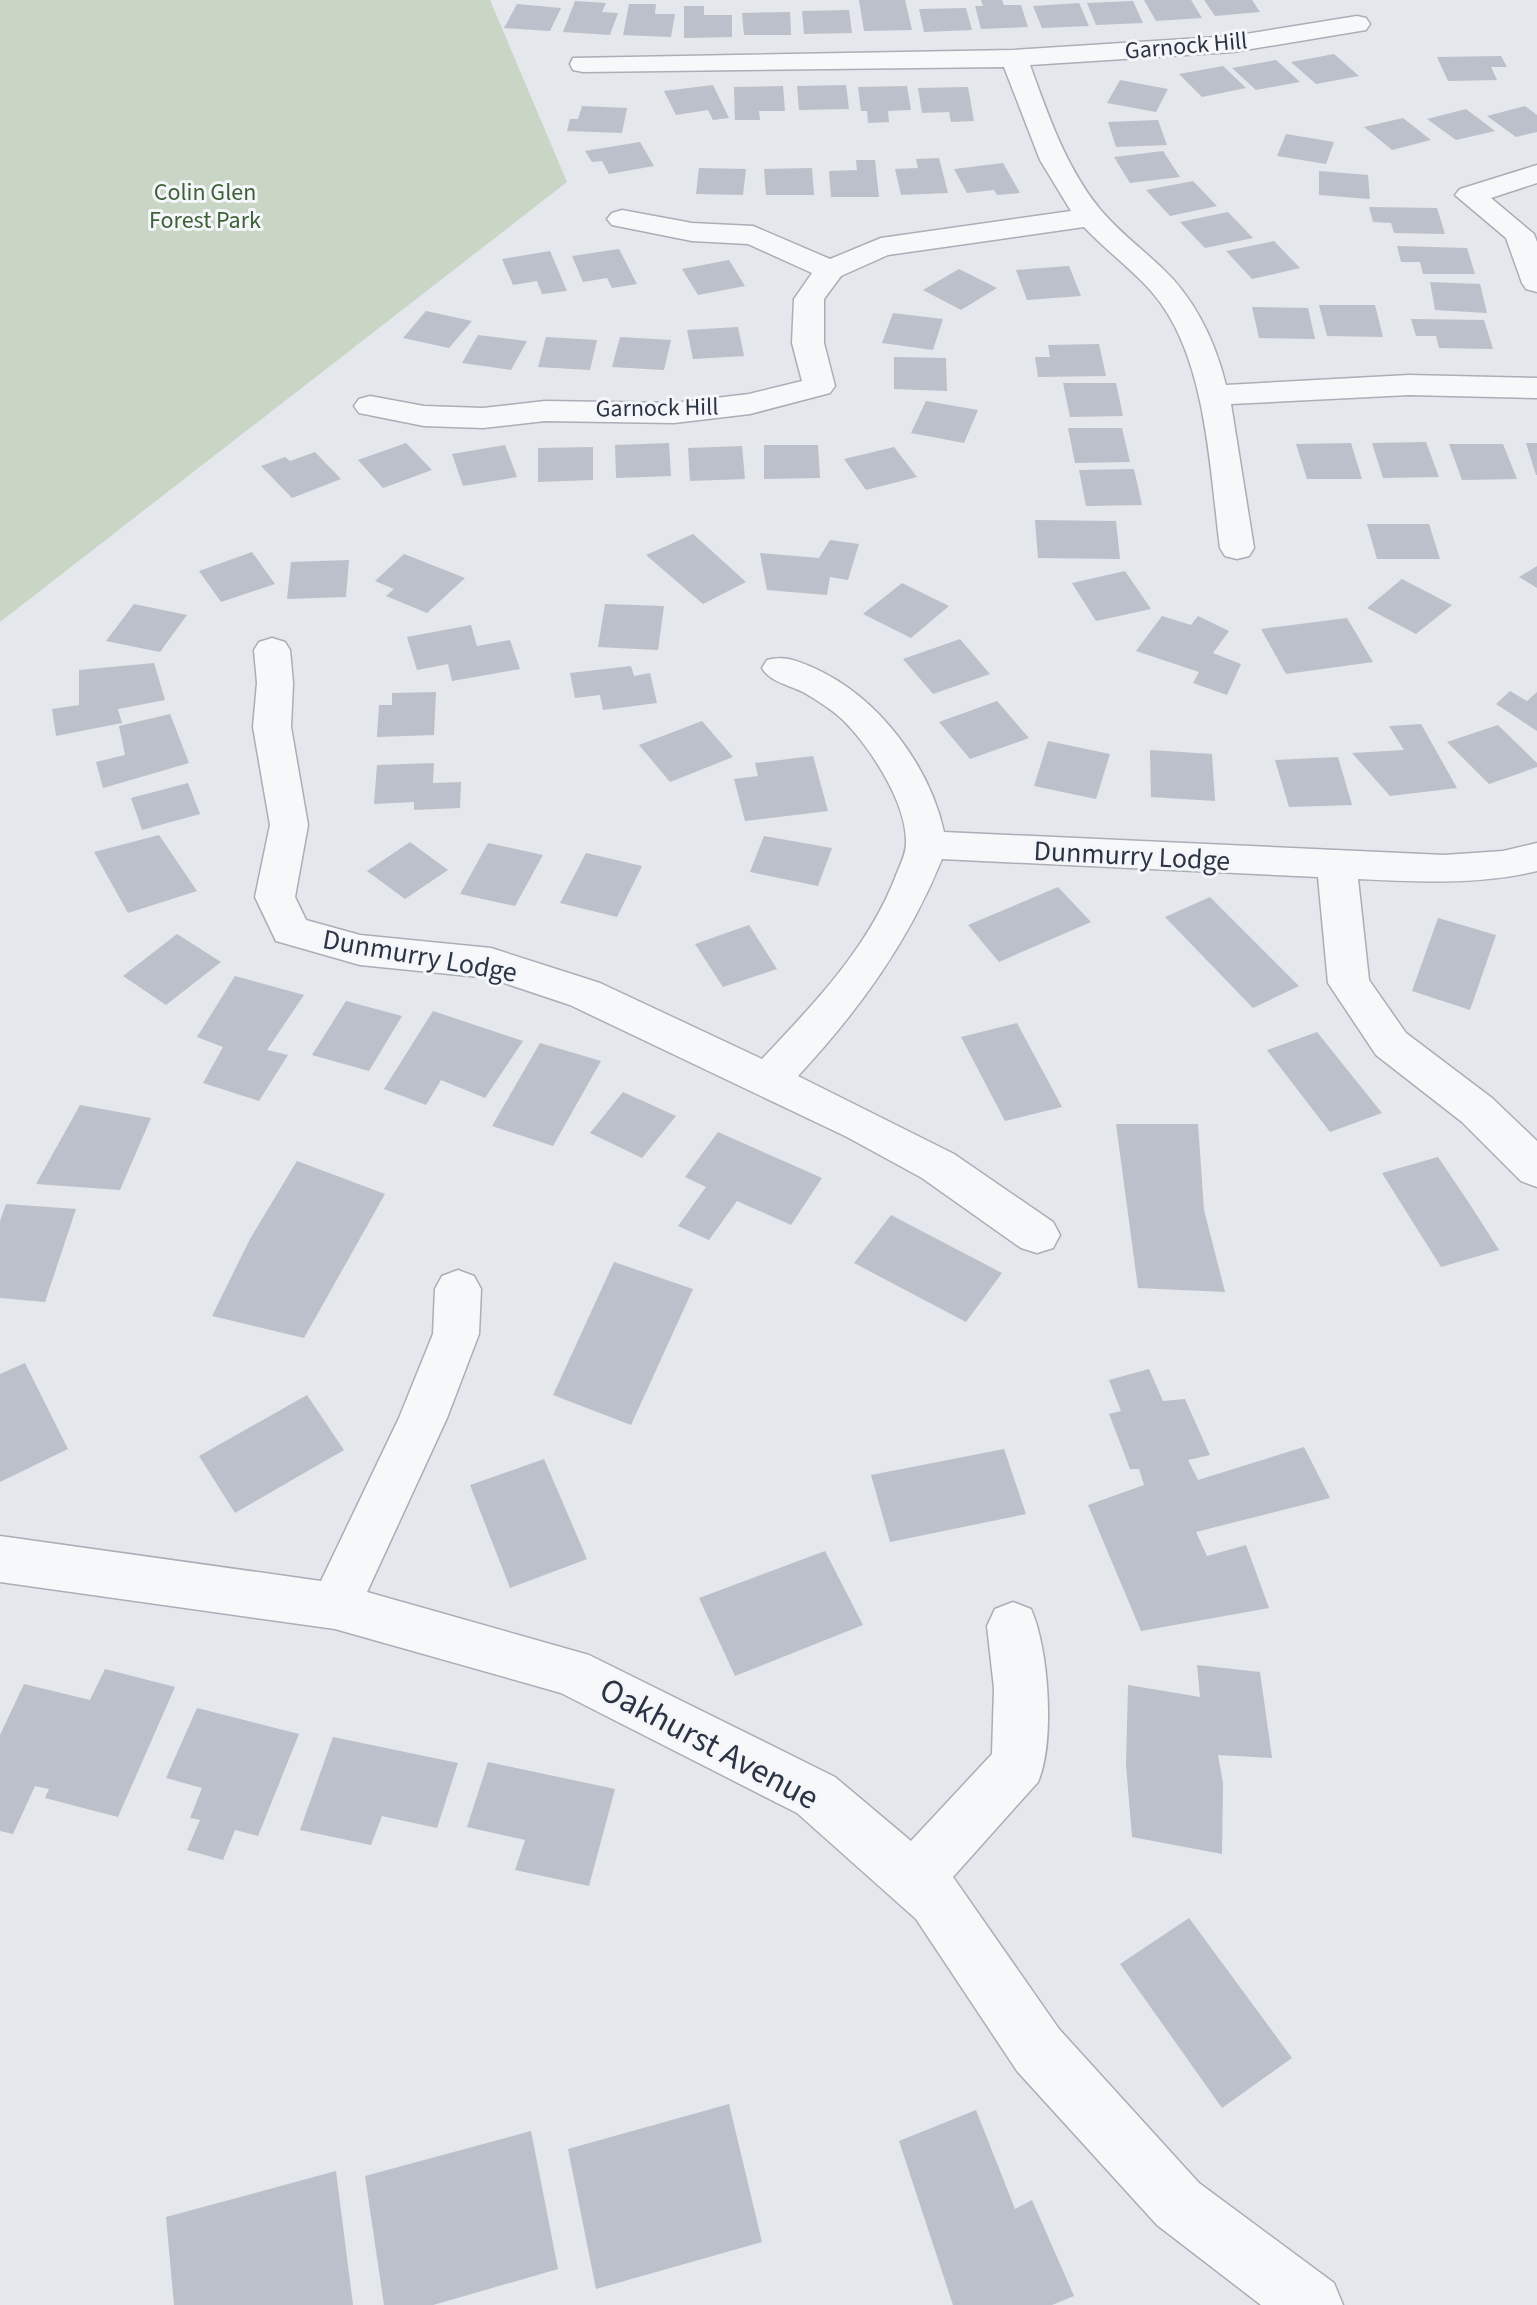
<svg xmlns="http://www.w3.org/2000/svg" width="1537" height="2305" viewBox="0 0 1537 2305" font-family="'Source Sans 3',sans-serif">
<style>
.green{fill:#c9d6c5}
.building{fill:#bbc0ca}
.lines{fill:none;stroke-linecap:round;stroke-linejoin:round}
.minor-casing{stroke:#a9aeb7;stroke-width:3}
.minor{fill:#f7f8fa;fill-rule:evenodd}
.labels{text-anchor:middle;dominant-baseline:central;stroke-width:6;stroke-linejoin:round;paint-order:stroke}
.far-street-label{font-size:24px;fill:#2b3445;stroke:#f4f6f9}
.far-park-label{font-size:24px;fill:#3f6138;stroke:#f4f6f9}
.street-label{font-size:28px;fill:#2b3445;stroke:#f4f6f9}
.near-street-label{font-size:34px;fill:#2b3445;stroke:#f4f6f9}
</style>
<rect width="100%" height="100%" fill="#e4e7ec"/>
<!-- green -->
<polygon class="green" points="0,0 490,0 567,182 0,622"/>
<!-- building -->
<g class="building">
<polygon points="859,0 905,0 912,30 864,31"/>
<polygon points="981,0 1002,0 1004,5 1021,5 1028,27 981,29 975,6 983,6"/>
<polygon points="1144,0 1191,0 1202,18 1156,21"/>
<polygon points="1204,0 1252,0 1260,12 1215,16"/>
<polygon points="575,1 606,3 602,12 618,13 610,35 563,32"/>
<polygon points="1133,1 1143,23 1096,25 1087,3"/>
<polygon points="1079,3 1089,26 1042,28 1033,6"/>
<polygon points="517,4 561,8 550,31 504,28"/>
<polygon points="629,4 656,4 655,14 675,14 671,37 623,35"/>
<polygon points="684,6 704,6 704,15 732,15 732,37 684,38"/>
<polygon points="966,8 972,30 924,32 919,9"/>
<polygon points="849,10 852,33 804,34 802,11"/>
<polygon points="790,12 791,35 744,35 742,13"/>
<polygon points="1334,54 1359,76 1316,84 1291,62"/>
<polygon points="1501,56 1507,67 1491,67 1497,80 1448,81 1437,57"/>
<polygon points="1276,60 1300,82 1256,90 1232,68"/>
<polygon points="1223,66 1246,88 1202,97 1179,74"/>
<polygon points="1120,80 1168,89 1156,112 1107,103"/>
<polygon points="713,85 729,118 713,120 708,110 676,115 664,91"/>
<polygon points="846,85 849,109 799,110 797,86"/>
<polygon points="783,86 785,111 759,111 760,120 735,120 734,87"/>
<polygon points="907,86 911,110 888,111 889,122 868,123 867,111 861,111 858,87"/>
<polygon points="968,87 974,121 951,122 949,112 922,113 918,88"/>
<polygon points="582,106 627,108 622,133 567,131 570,119 578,119"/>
<polygon points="1525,106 1537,115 1537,132 1516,137 1487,116"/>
<polygon points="1466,109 1495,131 1456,140 1427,119"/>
<polygon points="1403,118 1431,140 1392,150 1364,127"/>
<polygon points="1158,120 1167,145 1116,147 1108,122"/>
<polygon points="1286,134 1334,142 1326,164 1277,156"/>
<polygon points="640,142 654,166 609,174 602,161 592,162 585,151"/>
<polygon points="1163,151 1180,177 1130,183 1114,157"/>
<polygon points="939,158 948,193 901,195 895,169 918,168 916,159"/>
<polygon points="856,160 875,160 879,197 831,197 829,171 857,170"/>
<polygon points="1003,163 1020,193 997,195 994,190 967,193 954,169"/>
<polygon points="699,168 746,169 743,195 696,194"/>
<polygon points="812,168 814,195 766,195 764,169"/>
<polygon points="1319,171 1368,175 1370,199 1319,195"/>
<polygon points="1193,181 1217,206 1170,216 1146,190"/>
<polygon points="1369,207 1437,208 1445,234 1394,233 1391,223 1373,222"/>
<polygon points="1228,212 1253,238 1205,248 1180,222"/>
<polygon points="1274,241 1300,268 1252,279 1226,251"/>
<polygon points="1397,246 1467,248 1475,274 1423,274 1420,262 1401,262"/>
<polygon points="619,249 637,284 612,288 607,278 583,282 572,256"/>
<polygon points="550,251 567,291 542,294 537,281 513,285 502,259"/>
<polygon points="729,260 745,286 698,295 682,269"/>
<polygon points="1069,266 1081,296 1027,300 1016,270"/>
<polygon points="959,269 997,288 961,310 923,290"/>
<polygon points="1430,282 1480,284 1487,313 1435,310"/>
<polygon points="1319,305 1375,305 1383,337 1327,336"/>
<polygon points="1252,307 1308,308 1315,339 1259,338"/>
<polygon points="426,311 472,321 449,348 403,338"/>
<polygon points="893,313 943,319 933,350 882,343"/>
<polygon points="1411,319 1484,320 1493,349 1439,348 1436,336 1416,336"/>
<polygon points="738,327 744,356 693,359 687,330"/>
<polygon points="478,335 527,341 511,370 462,363"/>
<polygon points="546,337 597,340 590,370 538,367"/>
<polygon points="620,337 671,340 664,370 612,367"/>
<polygon points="1099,344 1106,376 1038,377 1035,357 1050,357 1048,345"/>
<polygon points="894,357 946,358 947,391 894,389"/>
<polygon points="1063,383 1116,383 1123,416 1070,417"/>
<polygon points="926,401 978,410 964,443 911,433"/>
<polygon points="1068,428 1122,428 1130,462 1075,463"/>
<polygon points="1426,442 1439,477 1383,478 1372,443"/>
<polygon points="406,443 432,470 383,488 358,460"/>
<polygon points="669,443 671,476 616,478 615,445"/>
<polygon points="1351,443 1362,479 1307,479 1296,444"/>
<polygon points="1526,443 1537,443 1537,475 1536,475"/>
<polygon points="1449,444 1503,444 1517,479 1462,480"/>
<polygon points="505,445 517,477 463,486 452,454"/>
<polygon points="764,445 818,445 820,478 764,479"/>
<polygon points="742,446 745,479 690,481 688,448"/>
<polygon points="593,447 593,480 538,482 538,448"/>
<polygon points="894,447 917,477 866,490 844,459"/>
<polygon points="315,452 341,479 292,498 261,466 285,457 290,461"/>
<polygon points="1134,469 1142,505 1086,506 1079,470"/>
<polygon points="1035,520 1116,521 1120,559 1038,558"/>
<polygon points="1367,524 1429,524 1440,559 1377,559"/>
<polygon points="693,534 746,582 703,604 646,555"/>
<polygon points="830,540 859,544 848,580 830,577 827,595 767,590 760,553 819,558"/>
<polygon points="252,552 275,584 221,602 199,571"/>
<polygon points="404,554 465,578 427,613 386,596 394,589 375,581"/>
<polygon points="349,560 346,597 287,599 291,562"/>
<polygon points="1537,566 1537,588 1519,577"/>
<polygon points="1125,571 1151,609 1096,621 1072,583"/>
<polygon points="1402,579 1452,605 1416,634 1367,608"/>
<polygon points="902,583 949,606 911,638 863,614"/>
<polygon points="134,604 187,615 160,652 106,641"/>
<polygon points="605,604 664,606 658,650 598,647"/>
<polygon points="1162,616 1191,625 1198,616 1229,631 1213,653 1241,664 1227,695 1193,683 1199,672 1136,651"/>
<polygon points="1347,618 1373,662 1286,674 1261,629"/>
<polygon points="471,625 477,646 510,640 520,669 452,681 448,664 417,670 407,637"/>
<polygon points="960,639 990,674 933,694 903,659"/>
<polygon points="154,663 165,700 118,709 122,723 56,736 52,709 79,705 79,670"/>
<polygon points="631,666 634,676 650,673 657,703 603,710 600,695 575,698 570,673"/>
<polygon points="1510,691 1527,701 1537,692 1537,731 1496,704"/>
<polygon points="436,692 434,735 377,737 379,705 392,705 392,693"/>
<polygon points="997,701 1029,738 970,759 939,722"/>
<polygon points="170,714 189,763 103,788 96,762 125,755 119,726"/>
<polygon points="702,721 733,757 670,782 639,745"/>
<polygon points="1421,724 1457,788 1390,796 1352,753 1404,750 1389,726"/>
<polygon points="1498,725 1537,763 1537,767 1489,784 1447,742"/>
<polygon points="1048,741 1110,754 1096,799 1034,786"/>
<polygon points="1150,750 1212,754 1215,801 1151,797"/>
<polygon points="813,756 828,811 745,821 734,779 758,776 755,763"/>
<polygon points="1338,757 1352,805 1289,807 1275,760"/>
<polygon points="434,763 433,783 461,782 460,808 414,810 414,802 374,804 377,765"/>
<polygon points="188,783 200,814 142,830 131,798"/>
<polygon points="159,835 197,891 128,913 94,852"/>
<polygon points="764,836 832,848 818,886 750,872"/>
<polygon points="410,842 448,870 405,899 367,871"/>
<polygon points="488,843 543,855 515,906 460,894"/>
<polygon points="586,853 642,866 617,917 560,903"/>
<polygon points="1058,887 1091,922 999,962 968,925"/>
<polygon points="1210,897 1299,986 1253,1008 1165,917"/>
<polygon points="1438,918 1496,935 1470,1010 1412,991"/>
<polygon points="749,925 777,969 723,987 695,944"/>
<polygon points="177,934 221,962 166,1005 123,976"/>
<polygon points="235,976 304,995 267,1050 288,1055 259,1101 203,1083 223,1047 197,1037"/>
<polygon points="346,1001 402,1016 369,1071 312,1055"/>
<polygon points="433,1011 523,1041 485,1098 441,1080 426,1105 384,1089"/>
<polygon points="1017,1023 1062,1107 1005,1121 961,1037"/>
<polygon points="1317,1032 1349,1072 1382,1113 1330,1132 1267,1050"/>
<polygon points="540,1043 601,1061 553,1146 492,1126"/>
<polygon points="623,1092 676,1116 642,1158 590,1133"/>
<polygon points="80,1105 151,1118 120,1190 36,1184"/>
<polygon points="1116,1124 1198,1124 1204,1210 1225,1292 1138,1288"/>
<polygon points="718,1132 822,1178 791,1225 737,1201 709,1240 678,1226 706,1187 685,1177"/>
<polygon points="1438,1157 1469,1203 1499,1250 1441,1267 1382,1173"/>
<polygon points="297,1161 385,1194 304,1338 212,1316 250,1239"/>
<polygon points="6,1204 76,1209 45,1302 0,1298 0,1221"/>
<polygon points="891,1215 1002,1273 966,1322 854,1263"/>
<polygon points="614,1262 693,1289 631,1425 553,1395"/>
<polygon points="25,1363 68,1449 0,1482 0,1374"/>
<polygon points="1149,1369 1163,1401 1185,1399 1210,1455 1188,1460 1198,1480 1304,1447 1330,1498 1196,1532 1207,1556 1246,1545 1269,1608 1141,1631 1088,1505 1144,1485 1139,1469 1130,1469 1109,1414 1121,1411 1109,1380"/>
<polygon points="307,1395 344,1450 235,1513 199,1456"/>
<polygon points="1004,1449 1026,1514 890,1542 871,1475"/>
<polygon points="544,1459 587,1559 510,1588 470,1485"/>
<polygon points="825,1551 863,1625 735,1676 699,1598"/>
<polygon points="1197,1665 1260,1672 1272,1758 1218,1755 1223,1783 1222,1854 1132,1837 1126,1764 1128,1685 1200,1697"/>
<polygon points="105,1669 175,1687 118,1817 45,1798 49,1789 35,1786 13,1834 0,1831 0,1735 24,1684 90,1700"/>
<polygon points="197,1708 299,1734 258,1836 235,1830 223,1860 187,1850 200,1820 190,1818 202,1788 166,1778"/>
<polygon points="333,1737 458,1763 437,1828 382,1816 371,1845 300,1830"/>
<polygon points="488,1762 615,1789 589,1886 515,1870 525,1840 467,1827"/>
<polygon points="1189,1918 1292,2058 1222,2108 1120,1964"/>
<polygon points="729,2104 762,2242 596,2289 568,2149"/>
<polygon points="976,2110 1015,2209 1032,2200 1074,2296 1052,2305 953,2305 899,2141"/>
<polygon points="531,2131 558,2269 433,2305 384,2305 365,2176"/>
<polygon points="336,2171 353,2305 174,2305 166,2217"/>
</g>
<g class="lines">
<defs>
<g id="minor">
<path d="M1357 16 1366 18 1370 24 1366 30 1233 52 1030 65C1048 115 1066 167 1099 208 1118 231 1141 248 1162 268 1195 299 1215 341 1226 385L1409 375 1537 378V398L1409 395 1231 404 1254 548 1249 556 1237 559 1225 556 1220 548C1210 472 1207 369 1162 305 1141 275 1109 254 1084 227L888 255 841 276 824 299V343L835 386 830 393 750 414 674 423 545 421 483 428 424 426 359 413 354 406 359 399 370 396 424 406 483 408 545 401 674 403 749 394 802 381 792 343 794 299 812 273 748 244 692 241 612 225 607 219 612 213 622 210 692 223 753 226 830 259 881 238 1071 211 1040 160 1004 67 583 72 573 70 570 64 573 58 1014 50 1233 36Z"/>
<polygon points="1537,165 1537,183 1491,198 1534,234 1537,242 1537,292 1526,289 1522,283 1506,238 1455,195 1460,189"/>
<path d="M272 638 285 642 290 650 293 683 291 727 308 825 295 897 306 920 360 935 491 948 600 983 762 1059C814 1004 867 949 895 878 899 867 906 855 906 843 907 803 870 747 843 720 831 709 817 700 803 692 789 685 770 682 762 668L767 660C785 655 798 661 814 668 877 696 929 764 944 832L1444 855 1503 851 1537 843V871C1477 885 1419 882 1358 879L1369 980 1406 1033 1492 1098 1537 1141V1187L1521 1181 1462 1122 1376 1055 1328 983 1318 877 942 859C908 943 859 1010 798 1076L954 1154 1053 1222 1060 1235 1053 1248 1037 1253 1021 1248 922 1178 847 1137 570 1005 489 978 360 965 276 941 255 897 270 825 253 727 257 683 254 650 259 642Z"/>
<path d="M458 1270 474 1276 481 1289 479 1334 447 1418 367 1592 589 1655 835 1777 911 1841 992 1754 994 1688 987 1626 995 1609 1013 1602 1031 1609C1049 1649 1055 1742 1038 1782L953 1877 1059 2029 1199 2183 1334 2283 1343 2305H1261L1157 2225 1017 2071 916 1919 797 1813 561 1693 335 1629 0 1582V1536L321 1581 399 1418 433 1334 435 1289 442 1276Z"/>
</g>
</defs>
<!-- minor casing -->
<use href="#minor" class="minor-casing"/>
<!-- minor -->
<use href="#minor" class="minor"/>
</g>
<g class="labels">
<!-- far-street labels -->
<g class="far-street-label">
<text transform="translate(1186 46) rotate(-5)">Garnock Hill</text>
<text transform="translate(657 408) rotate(-1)">Garnock Hill</text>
</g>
<!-- far-park labels -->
<g class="far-park-label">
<text x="205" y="192">Colin Glen<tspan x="205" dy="28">Forest Park</tspan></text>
</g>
<!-- street labels -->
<g class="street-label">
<text transform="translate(1132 856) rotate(3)">Dunmurry Lodge</text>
<text transform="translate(420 956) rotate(10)">Dunmurry Lodge</text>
</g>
<!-- near-street labels -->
<g class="near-street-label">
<text transform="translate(709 1744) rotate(28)">Oakhurst Avenue</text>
</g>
</g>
</svg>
